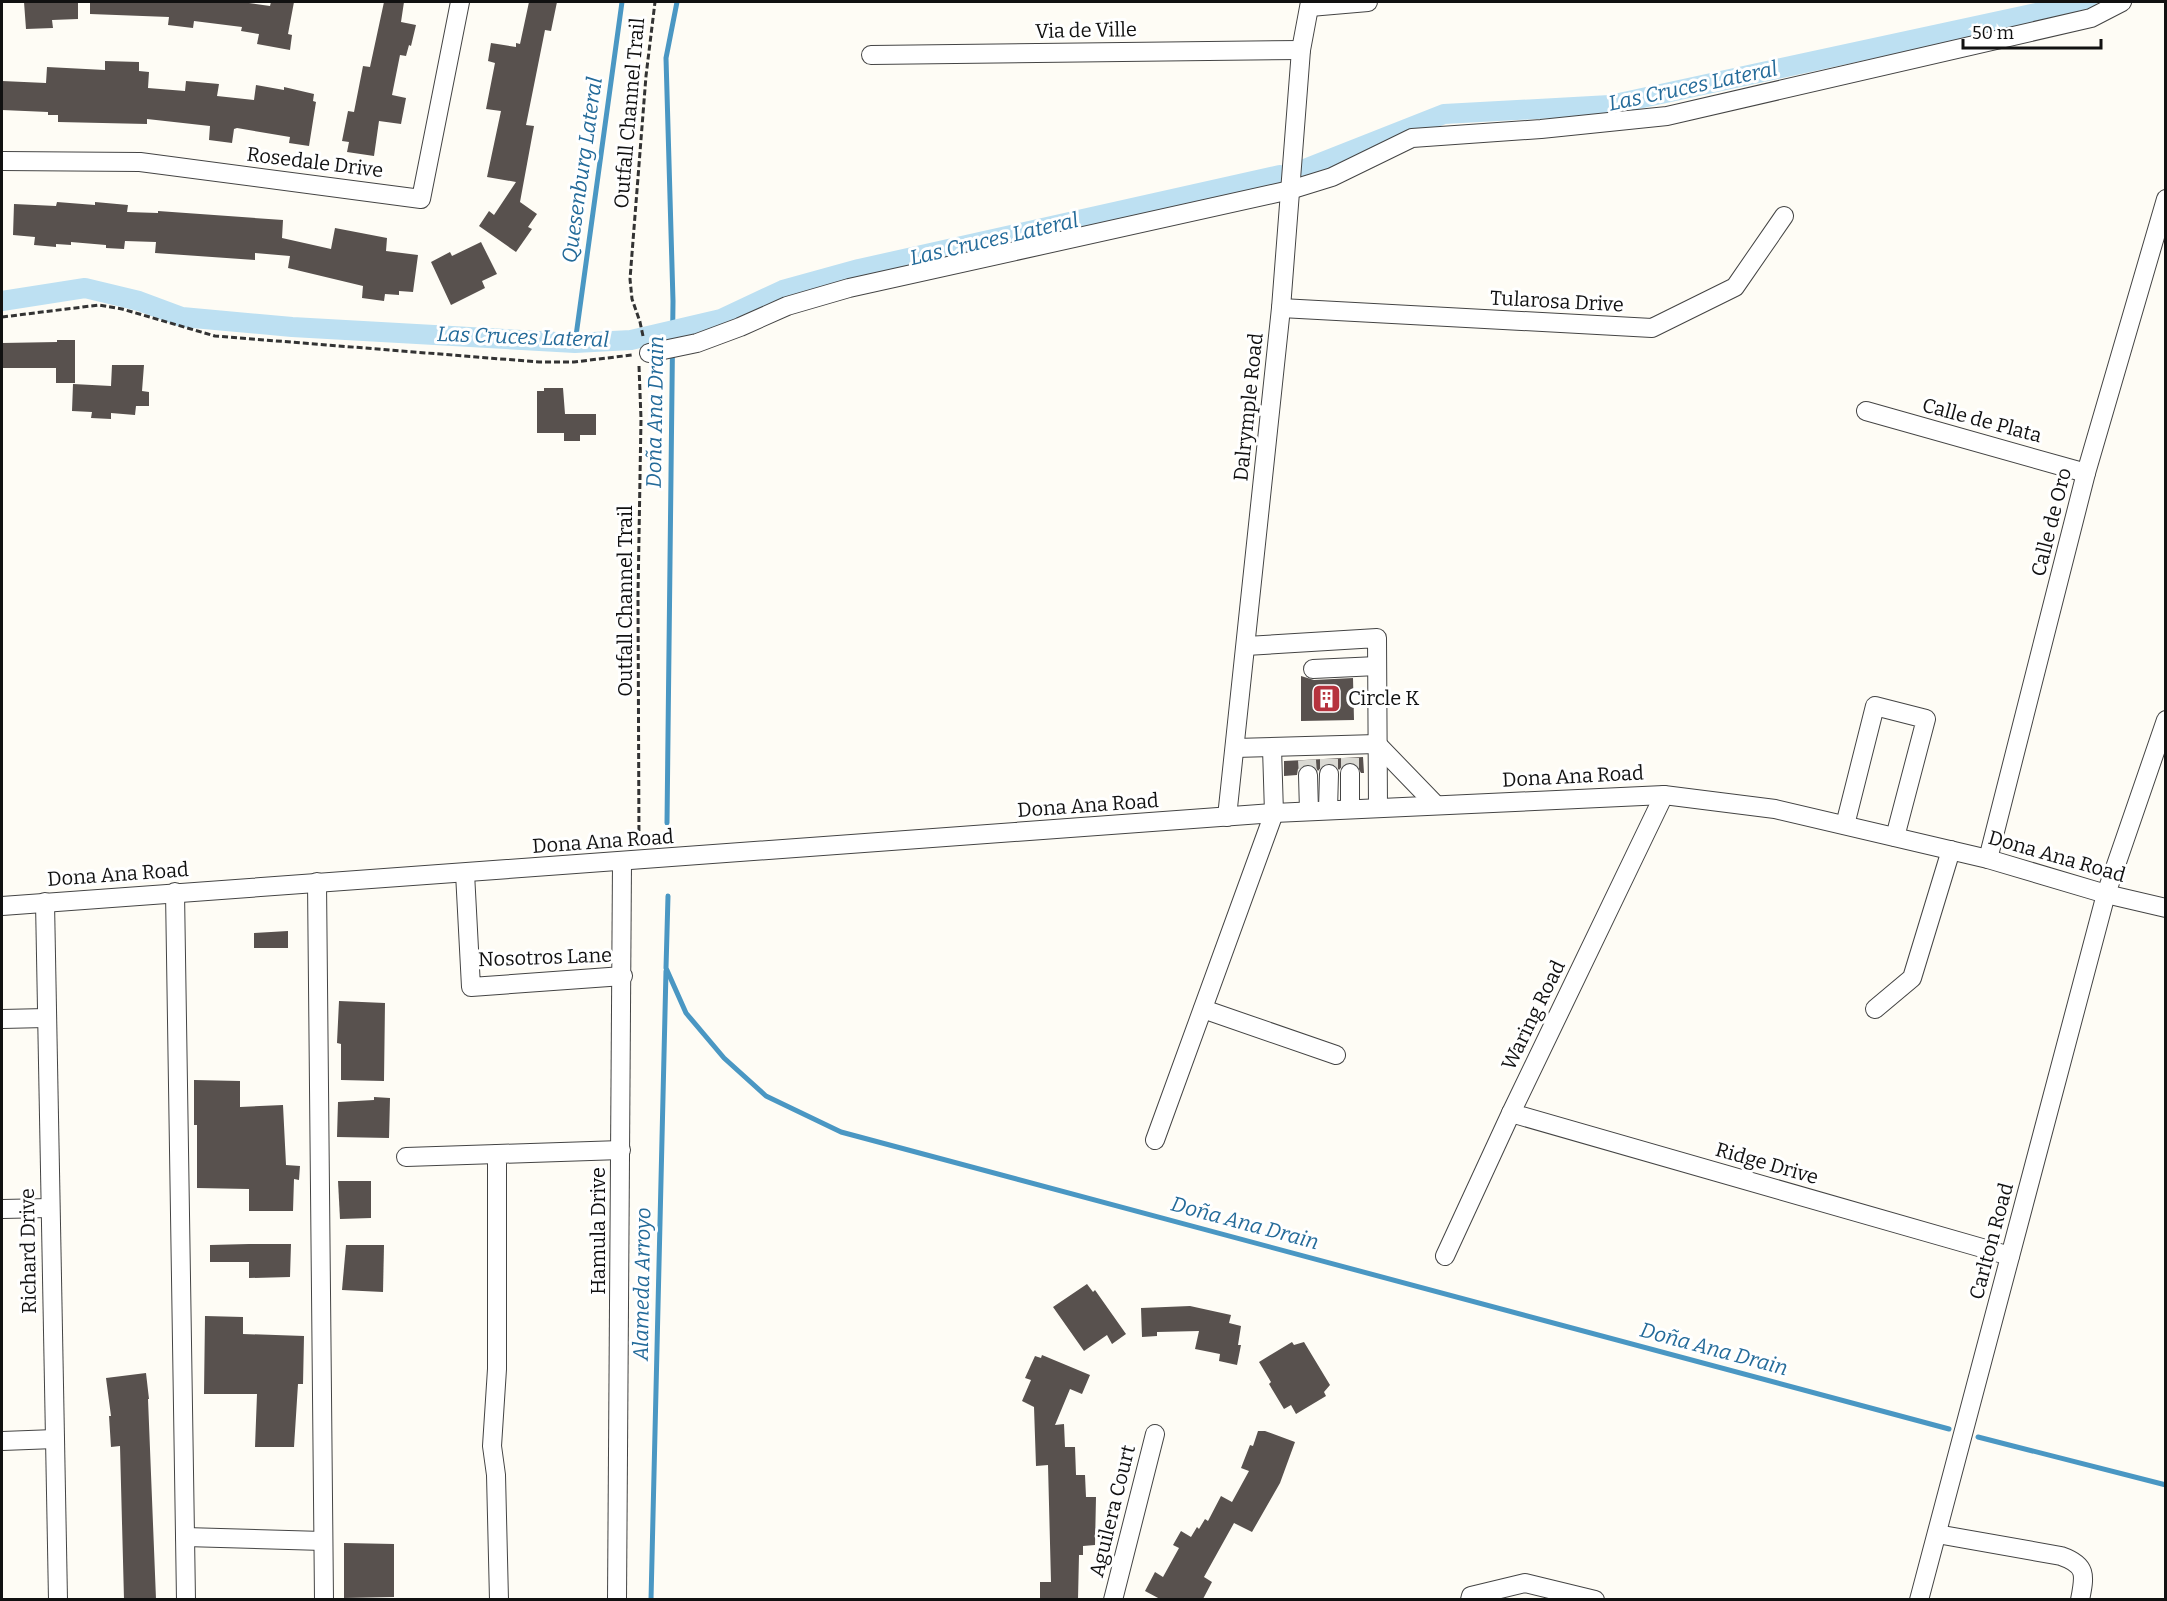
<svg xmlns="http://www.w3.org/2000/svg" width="2167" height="1601" viewBox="0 0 2167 1601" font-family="Bitter,serif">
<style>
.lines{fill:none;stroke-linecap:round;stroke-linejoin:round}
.stream{stroke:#4a97c3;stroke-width:5}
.canal{stroke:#bde0f2;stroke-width:20}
.building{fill:#58514e}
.minor-tunnel{stroke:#dad9d3;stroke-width:18;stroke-dasharray:18 9;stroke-linecap:butt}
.minor-casing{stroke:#444;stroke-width:20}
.path{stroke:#333;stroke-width:3;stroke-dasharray:6 3;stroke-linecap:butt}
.minor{stroke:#fff;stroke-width:18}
.labels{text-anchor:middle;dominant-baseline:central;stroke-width:6;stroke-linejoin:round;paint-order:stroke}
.street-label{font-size:20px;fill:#111;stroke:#fff}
.poi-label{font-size:20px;fill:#111;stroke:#fff;text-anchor:start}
.water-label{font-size:21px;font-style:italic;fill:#236a99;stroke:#fff}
</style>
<rect width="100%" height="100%" fill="#fefcf5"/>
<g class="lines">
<!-- stream -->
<g class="stream">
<polyline points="575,343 622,2"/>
<polyline points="667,823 673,301 666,58 677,2"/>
<polyline points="668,896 666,968 686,1013 724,1058 766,1096 841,1132 1949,1429"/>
<polyline points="1978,1437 2166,1485"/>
<polyline points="651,1600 666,971"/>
</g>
<!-- canal -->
<g class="canal">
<polyline points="1302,170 1444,114 1610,105 2087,2"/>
<polyline points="2,301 85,288 139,301 182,317 292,327 575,343 631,340 721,319 783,290 859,269 1280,175"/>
</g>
</g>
<!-- building -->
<g class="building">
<polygon points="24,2 78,2 78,19 52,20 53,28 26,29"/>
<polygon points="90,2 242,2 270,6 271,2 294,2 288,34 292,35 290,50 257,44 259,34 241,31 242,27 194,21 193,28 168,25 169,17 90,14"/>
<polygon points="384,2 404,2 401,22 416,25 411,46 409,45 406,56 400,55 392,95 406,98 401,124 379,121 374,156 347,152 349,142 342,141 348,111 354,112 363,66 370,67"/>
<polygon points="529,2 557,2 551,31 545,30 526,125 534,126 520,202 537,214 528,227 532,229 516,252 479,226 489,211 494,215 516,182 487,177 501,111 486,109 495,63 488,61 491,43 516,47 516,43 520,44"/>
<polygon points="105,61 139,62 139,71 149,72 148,88 185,91 186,81 219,84 217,96 254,100 256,85 284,90 284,87 314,94 313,101 316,102 309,146 289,143 290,137 237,128 234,129 232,143 209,140 210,126 147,119 147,124 58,122 58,115 48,115 48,112 2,110 2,81 46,83 47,67 105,70"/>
<polygon points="57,202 95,205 95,202 128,205 127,212 158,213 158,211 283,220 282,238 331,249 335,228 387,238 386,251 418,255 413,292 399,291 399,295 385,294 384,301 362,298 363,286 288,268 290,256 255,253 255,260 155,253 156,242 125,241 124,249 106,248 106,245 71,242 71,245 56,244 56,247 34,245 35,237 13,235 14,204 56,206"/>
<polygon points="481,242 497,274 482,281 485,288 451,305 431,262 450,252 452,256"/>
<polygon points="57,340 75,340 75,383 56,383 56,368 2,368 2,343 57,342"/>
<polygon points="112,365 144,365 142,391 149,392 149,406 136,406 135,415 111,413 111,419 91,418 92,412 72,411 73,384 111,386"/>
<polygon points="544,388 563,388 565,414 596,414 596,435 580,435 580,441 564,441 564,433 537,433 537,391 544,391"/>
<polygon points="1301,676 1314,680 1353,678 1354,720 1301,721"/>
<polygon points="1363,757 1364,773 1361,773 1356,764 1349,762 1344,764 1339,770 1334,764 1324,764 1318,771 1314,765 1307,764 1298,769 1297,775 1284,776 1284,761"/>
<polygon points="288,931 288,948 254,948 254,933"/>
<polygon points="339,1001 385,1003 384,1081 341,1080 341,1044 337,1043"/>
<polygon points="194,1080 240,1081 240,1107 283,1105 286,1165 300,1166 299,1180 294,1179 293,1211 249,1211 249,1189 197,1188 197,1125 194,1125"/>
<polygon points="374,1097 390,1098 389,1138 337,1137 338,1102 374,1100"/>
<polygon points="338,1181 371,1181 371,1218 340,1219"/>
<polygon points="249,1244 291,1244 290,1277 249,1278 249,1262 210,1262 210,1245"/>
<polygon points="346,1245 384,1245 383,1292 342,1290"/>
<polygon points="1087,1284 1093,1292 1095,1290 1126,1334 1112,1344 1107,1335 1084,1351 1053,1307"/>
<polygon points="1190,1306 1231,1315 1229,1323 1241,1326 1238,1345 1241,1345 1237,1365 1219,1361 1220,1354 1195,1349 1199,1331 1157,1332 1157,1336 1142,1337 1141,1308"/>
<polygon points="205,1316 243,1317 243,1334 304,1336 303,1384 298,1384 294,1447 255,1447 257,1394 204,1394"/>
<polygon points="1292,1342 1294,1345 1304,1342 1330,1385 1324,1392 1326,1396 1296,1414 1291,1405 1284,1409 1269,1384 1271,1382 1259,1362"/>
<polygon points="1042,1355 1090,1375 1082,1394 1070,1389 1055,1425 1064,1424 1065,1447 1075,1447 1076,1475 1085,1475 1086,1497 1096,1497 1095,1545 1083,1546 1083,1555 1079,1555 1078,1599 1040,1599 1040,1582 1051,1582 1048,1465 1036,1466 1034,1407 1022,1401 1031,1380 1025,1378 1035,1356 1041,1358"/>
<polygon points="146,1373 149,1399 148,1399 156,1599 124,1599 120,1446 111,1447 109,1416 111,1416 106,1378"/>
<polygon points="1258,1431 1265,1431 1295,1442 1280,1483 1252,1532 1234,1523 1204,1577 1212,1582 1203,1599 1160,1599 1145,1591 1155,1572 1163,1577 1179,1548 1173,1545 1181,1531 1191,1537 1197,1527 1199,1529 1205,1519 1208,1521 1221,1496 1232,1502 1249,1471 1241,1468 1250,1445 1253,1446"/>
<polygon points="344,1543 394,1544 394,1597 344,1598"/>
</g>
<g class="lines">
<!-- minor-tunnel -->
<g class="minor-tunnel">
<polyline points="1350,758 1350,773"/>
<polyline points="1329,759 1329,774"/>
<polyline points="1307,760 1308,775"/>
</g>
<defs>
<g id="minor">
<polyline points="1310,7 1368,2"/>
<polyline points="871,55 1301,50"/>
<polyline points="2,161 140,162 421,199 460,2"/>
<polyline points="1281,308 1652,328 1735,287 1784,216"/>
<polyline points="649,353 697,343 740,327 787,306 849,288 1290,190 1332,177 1412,138 1541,129 1667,116 2091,18 2122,2"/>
<polyline points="1866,411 2086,473"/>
<polyline points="1246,646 1377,638 1378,808"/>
<polyline points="1313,669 1377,666"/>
<polyline points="1235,748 1377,744 1436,805"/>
<polyline points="1350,773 1350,809"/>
<polyline points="1308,775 1309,811"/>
<polyline points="1328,810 1329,774"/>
<polyline points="1227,817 1281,308 1301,50 1310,2"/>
<polyline points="1845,825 1875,706 1926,719 1895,837"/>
<polyline points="1988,859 2086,473 2166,199"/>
<polyline points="465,873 471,987 623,976"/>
<polyline points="317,882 324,1600"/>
<polyline points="175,892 186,1600"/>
<polyline points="45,902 58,1600"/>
<polyline points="2,906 1274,813 1664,795 1775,809 1988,859 2106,894 2166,908"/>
<polyline points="1203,1009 1336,1055"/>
<polyline points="1875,1009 1912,978 1951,850"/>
<polyline points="2,1019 46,1018"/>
<polyline points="1511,1113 2010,1256"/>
<polyline points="1155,1140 1274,813 1272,748"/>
<polyline points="406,1157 497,1154"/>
<polyline points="2,1209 50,1208"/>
<polyline points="1445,1256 1511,1113 1664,795"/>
<polyline points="2,1441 55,1439"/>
<path d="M1937 1534 2061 1556C2087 1565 2085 1575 2080 1600"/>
<polyline points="185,1537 323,1541"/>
<polyline points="499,1600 496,1475 492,1446 497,1369 497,1154 621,1150"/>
<polyline points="617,1600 622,862"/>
<polyline points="1113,1600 1155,1434"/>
<polyline points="1470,1600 1471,1596 1525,1583 1595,1600"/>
<polyline points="1919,1600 2106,894 2166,720"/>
</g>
</defs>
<!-- minor casing -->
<use href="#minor" class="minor-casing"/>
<!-- path -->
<g class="path">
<polyline points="2,317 99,305 122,309 215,336 539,362 574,362 632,355"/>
<polyline points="643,336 640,322 632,299 630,279 646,76 655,2"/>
<polyline points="639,366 641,419 638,595 639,842"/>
</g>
<!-- minor -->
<use href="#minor" class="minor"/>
</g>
<!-- icons -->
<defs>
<symbol id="building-square" viewBox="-11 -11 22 22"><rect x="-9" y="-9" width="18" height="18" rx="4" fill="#b6333e" stroke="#fff"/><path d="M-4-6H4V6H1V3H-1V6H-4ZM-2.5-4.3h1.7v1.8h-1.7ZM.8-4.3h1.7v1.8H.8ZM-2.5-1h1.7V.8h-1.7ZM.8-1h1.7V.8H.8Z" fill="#fff"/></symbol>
</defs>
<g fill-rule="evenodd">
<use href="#building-square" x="1310" y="682" width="33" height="33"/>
</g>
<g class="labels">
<!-- street labels -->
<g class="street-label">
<text transform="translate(1086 30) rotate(-1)">Via de Ville</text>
<text transform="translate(629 113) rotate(-85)">Outfall Channel Trail</text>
<text transform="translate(315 162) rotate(7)">Rosedale Drive</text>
<text transform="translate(1557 301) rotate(3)">Tularosa Drive</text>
<text transform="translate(1248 407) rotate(-84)">Dalrymple Road</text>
<text transform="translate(1982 420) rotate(15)">Calle de Plata</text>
<text transform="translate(2051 522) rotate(-76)">Calle de Oro</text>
<text transform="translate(625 601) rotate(-90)">Outfall Channel Trail</text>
<text transform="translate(1573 776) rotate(-3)">Dona Ana Road</text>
<text transform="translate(1088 805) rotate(-4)">Dona Ana Road</text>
<text transform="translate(603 841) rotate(-4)">Dona Ana Road</text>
<text transform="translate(2057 856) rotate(16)">Dona Ana Road</text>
<text transform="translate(118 874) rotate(-4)">Dona Ana Road</text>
<text transform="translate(545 957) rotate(-2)">Nosotros Lane</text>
<text transform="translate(1533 1015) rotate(-64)">Waring Road</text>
<text transform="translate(1767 1163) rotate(16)">Ridge Drive</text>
<text transform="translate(598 1231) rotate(-90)">Hamula Drive</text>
<text transform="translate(1991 1241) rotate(-75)">Carlton Road</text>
<text transform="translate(28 1251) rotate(-91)">Richard Drive</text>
<text transform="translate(1112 1511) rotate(-76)">Aguilera Court</text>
</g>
<!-- poi labels -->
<g class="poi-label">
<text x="1348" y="698">Circle K</text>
</g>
<!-- water labels -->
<g class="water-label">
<text transform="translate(1693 86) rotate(-12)">Las Cruces Lateral</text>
<text transform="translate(582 170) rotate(-82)">Quesenburg Lateral</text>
<text transform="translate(994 239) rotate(-13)">Las Cruces Lateral</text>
<text transform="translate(523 337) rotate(2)">Las Cruces Lateral</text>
<text transform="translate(655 412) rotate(-89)">Doña Ana Drain</text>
<text transform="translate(1245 1223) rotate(15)">Doña Ana Drain</text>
<text transform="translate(642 1284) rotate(-89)">Alameda Arroyo</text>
<text transform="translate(1714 1349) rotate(15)">Doña Ana Drain</text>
</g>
</g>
<!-- border -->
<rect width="2167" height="1601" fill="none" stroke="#111111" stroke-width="6"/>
<!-- scale -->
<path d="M1963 39v9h138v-9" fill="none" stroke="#111111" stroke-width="3"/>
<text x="1972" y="39" font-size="18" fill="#111111" stroke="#ffffff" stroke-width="4.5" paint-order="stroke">50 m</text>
</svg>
